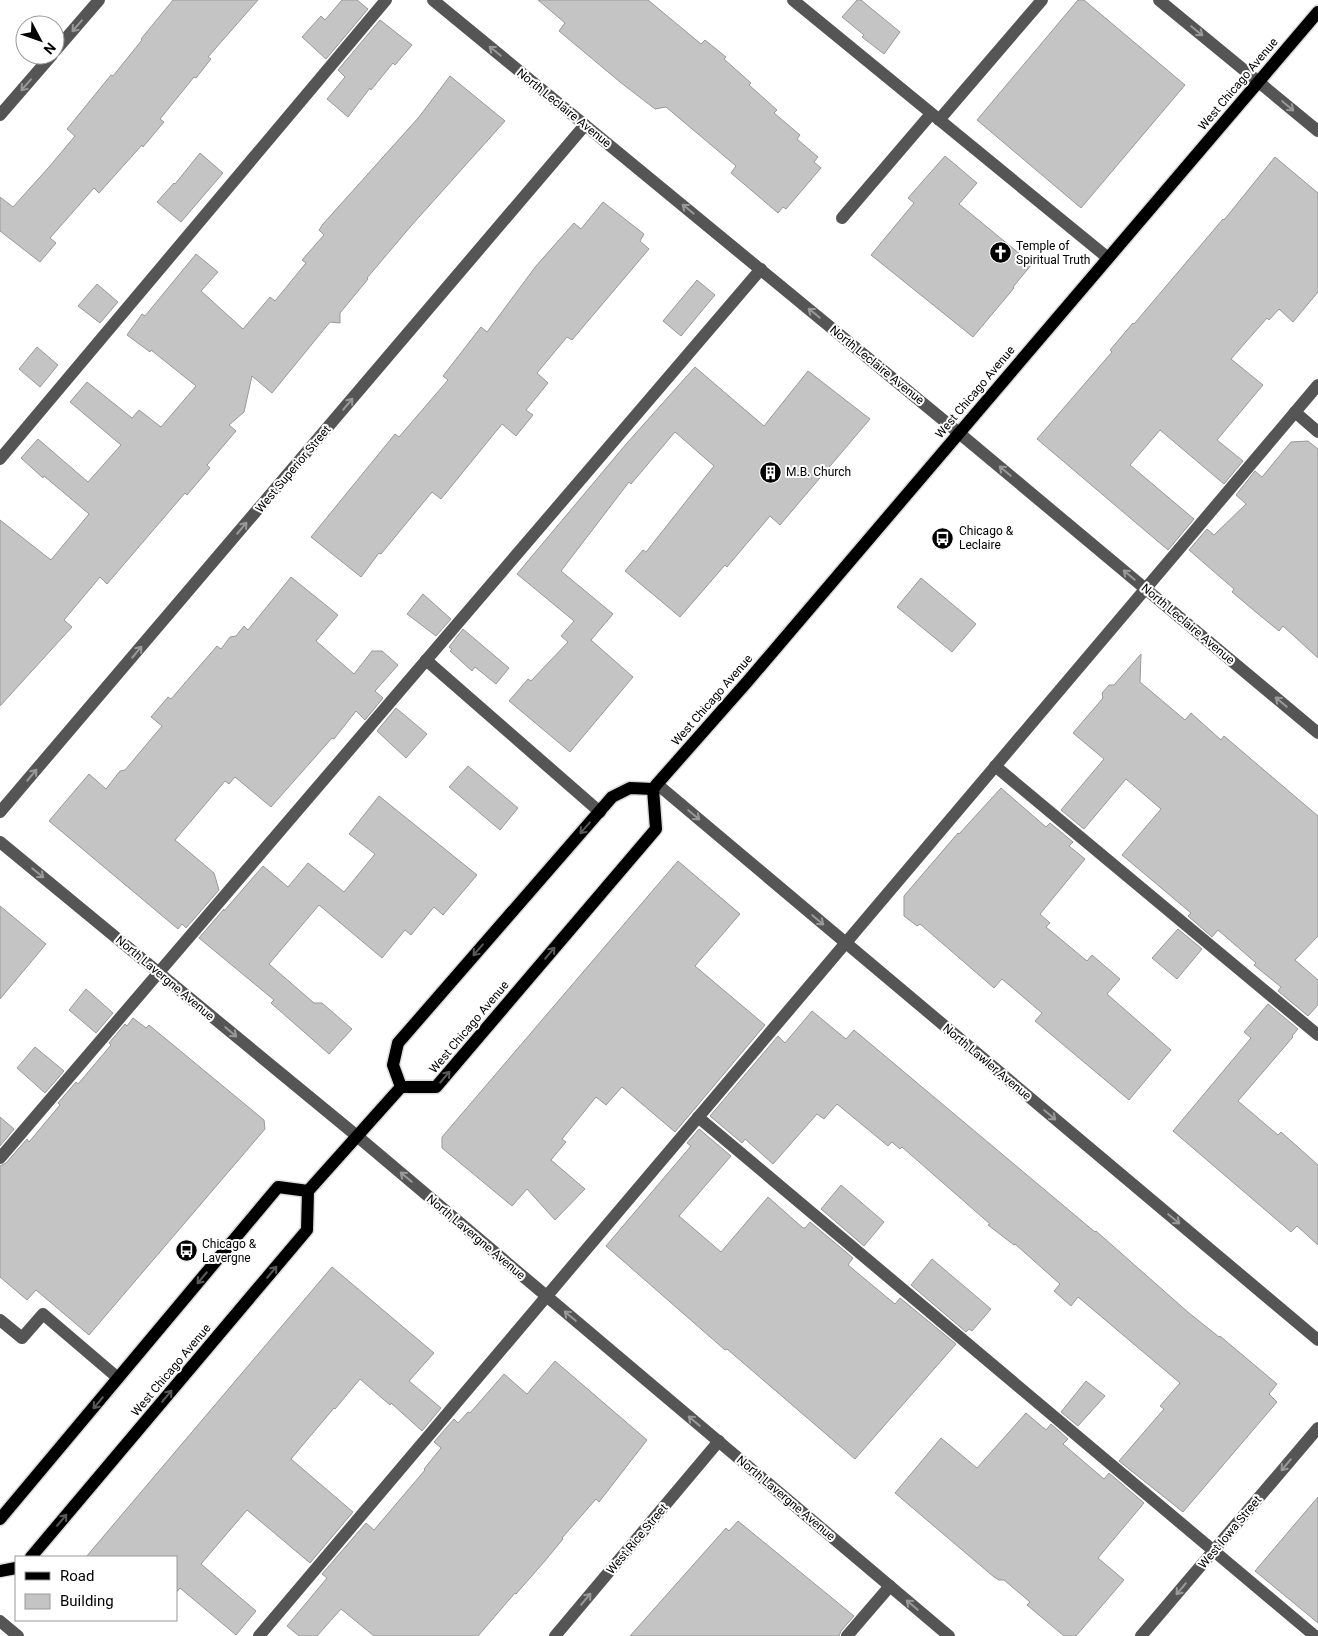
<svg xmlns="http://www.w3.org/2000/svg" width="1318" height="1636" viewBox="0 0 1318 1636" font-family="Roboto,sans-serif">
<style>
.building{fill:#c4c4c4;stroke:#999}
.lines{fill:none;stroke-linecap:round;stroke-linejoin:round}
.major-casing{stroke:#dbdbdb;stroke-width:15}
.minor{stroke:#555;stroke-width:12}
.major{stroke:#000;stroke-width:12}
.oneway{stroke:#999}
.oneway2{stroke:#595959}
.labels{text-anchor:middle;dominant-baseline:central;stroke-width:4;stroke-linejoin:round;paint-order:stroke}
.street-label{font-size:12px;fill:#000;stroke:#fff}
.poi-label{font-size:12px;fill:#000;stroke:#fff;text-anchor:start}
</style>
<rect width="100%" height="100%" fill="#fff"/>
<!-- building -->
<g class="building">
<polygon points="173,0 258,0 208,57 211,59 196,78 194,77 160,119 164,122 143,147 142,145 99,193 94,188 50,238 56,243 40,262 0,231 0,197 13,207 49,167 75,136 67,129 111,75 113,76 142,40 141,39"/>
<polygon points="342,0 357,0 368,9 326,59 302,37 321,16 325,20"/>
<polygon points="538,0 648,0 701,44 705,40 726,57 724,59 751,83 749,85 777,110 774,113 800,135 797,139 818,157 814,162 821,168 786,209 783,207 778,213 731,173 736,166 704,139 666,107 655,109 620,82 559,31 565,23"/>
<polygon points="857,0 861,0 900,32 884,54 862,37 864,35 842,17"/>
<polygon points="1078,0 1084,0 1185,85 1081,208 977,120"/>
<polygon points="380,20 412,45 395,65 393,63 371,90 370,88 348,117 327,99 345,77 338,70"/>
<polygon points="450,76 505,121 411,226 367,278 368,279 340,313 340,323 330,322 272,393 252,376 244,412 229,425 236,431 207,465 210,468 187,495 185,493 107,584 100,577 64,620 72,627 0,706 0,520 51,560 89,514 44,476 43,478 21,458 38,439 88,482 121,445 70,402 87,382 132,418 139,410 161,427 196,386 151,350 150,352 127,335 142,314 145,316 196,254 218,272 201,291 243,329 270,297 275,301 306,263 302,260 324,235 319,230 323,224 419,117"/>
<polygon points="200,153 223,173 181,222 157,202 174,183 175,184"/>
<polygon points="945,156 977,183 959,204 1032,264 1013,287 1014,288 973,337 871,255 914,203 908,198"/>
<polygon points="1275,157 1318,193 1318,292 1293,322 1279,309 1269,320 1267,318 1231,359 1263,385 1217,440 1243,461 1224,484 1160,430 1130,465 1194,519 1168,550 1037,439 1112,352 1110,350 1133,323 1134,324 1223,219 1224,220"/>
<polygon points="603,202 644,234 640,241 649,249 572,340 567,337 537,373 548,383 526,410 533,415 516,436 502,424 441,499 432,492 381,554 379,553 361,577 311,537 395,434 399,437 448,380 443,376 481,327 487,332 536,266 574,223 581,229"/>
<polygon points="697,280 715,295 681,336 663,321"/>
<polygon points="97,284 118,302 100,323 78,306"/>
<polygon points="37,347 58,365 40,387 19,369"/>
<polygon points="695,367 764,426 808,371 870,419 780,525 770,516 727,567 725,565 680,617 625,571 643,550 646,552 714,466 675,432 631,484 629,482 561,571 613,614 591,640 633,677 570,752 509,701 528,679 531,681 568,642 561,636 574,621 517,574 627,443"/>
<polygon points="1308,441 1318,449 1318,658 1283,626 1279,631 1263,618 1232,592 1234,589 1189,550 1207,529 1214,535 1246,504 1236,495 1255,471 1262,477 1291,442"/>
<polygon points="291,577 338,615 316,641 354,674 372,651 382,651 398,665 375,691 383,698 365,720 356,711 334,739 332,738 271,807 235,777 229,784 225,781 175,840 214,873 219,890 186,928 182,924 178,929 49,821 89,774 106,789 120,771 125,770 162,726 151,717 168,697 171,699 217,646 221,649 230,637 236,636 244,626 248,630"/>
<polygon points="921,578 976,624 952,652 897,607"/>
<polygon points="423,594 451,619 436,636 407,614"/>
<polygon points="463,629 509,668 496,684 475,667 472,671 450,651 452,649 449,647"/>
<polygon points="1141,654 1140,682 1185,720 1191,713 1221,740 1224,736 1318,816 1318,936 1295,960 1318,980 1318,1005 1308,1016 1278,991 1281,987 1254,965 1256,963 1218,930 1212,937 1188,916 1191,913 1122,855 1161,809 1126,779 1084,829 1061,810 1104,759 1073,733 1103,698 1102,693 1109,685 1114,685"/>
<polygon points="396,708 427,734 406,758 377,731"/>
<polygon points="468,766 518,808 500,830 449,787"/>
<polygon points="1001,788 1046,827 1050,823 1073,842 1069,846 1085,859 1040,914 1050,923 1046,927 1087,961 1092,955 1120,979 1107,994 1171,1050 1129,1100 1035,1021 1042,1013 1002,979 994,988 920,924 917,926 904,916 904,896 958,833 959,834"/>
<polygon points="379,796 477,875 443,915 434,907 411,935 405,930 382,958 319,905 269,964 314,1003 322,1003 352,1029 329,1054 271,1003 274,1000 199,938 224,909 224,911 263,866 288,887 308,863 344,892 375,854 349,834"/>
<polygon points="678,861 740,914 695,966 765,1025 675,1132 622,1087 606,1105 596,1097 562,1139 566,1142 551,1160 585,1189 555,1220 527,1189 512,1206 442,1148 442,1137"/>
<polygon points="0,906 46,944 0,999"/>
<polygon points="1178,929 1202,949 1177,979 1152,958"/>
<polygon points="86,989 113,1013 96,1033 69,1010"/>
<polygon points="1268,1004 1298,1029 1292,1036 1293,1037 1238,1101 1278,1135 1281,1132 1318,1165 1318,1245 1297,1226 1291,1232 1173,1131 1251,1038 1244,1032"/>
<polygon points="812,1011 846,1039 854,1030 1095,1232 1096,1231 1189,1313 1219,1337 1220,1336 1277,1384 1269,1394 1277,1402 1183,1512 1119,1461 1164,1409 1160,1406 1180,1383 1078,1297 1071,1306 1054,1291 1060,1284 1015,1244 1014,1245 988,1225 990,1224 902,1147 900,1149 892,1142 888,1146 837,1104 824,1119 817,1114 773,1164 745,1139 742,1143 710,1116 778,1036 785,1043"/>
<polygon points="133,1018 146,1028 149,1025 264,1120 265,1129 89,1335 36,1290 27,1300 0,1277 0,1166 6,1163 27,1139 29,1142 60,1105 58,1103 76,1082 78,1084 111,1045 109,1043 125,1024 127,1026"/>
<polygon points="35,1047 64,1071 45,1093 17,1068"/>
<polygon points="0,1117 14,1129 0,1146"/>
<polygon points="699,1129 731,1156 679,1216 721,1252 768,1197 803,1228 805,1228 810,1222 853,1258 848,1265 895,1304 900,1298 956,1344 855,1459 727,1349 725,1350 606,1246 691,1146 687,1143"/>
<polygon points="841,1185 884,1222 864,1246 821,1209"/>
<polygon points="932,1259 991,1309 972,1331 969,1329 966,1332 911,1285"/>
<polygon points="332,1267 434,1353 409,1381 441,1408 422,1431 391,1403 390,1405 360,1379 335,1409 334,1408 291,1459 353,1512 310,1563 247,1510 201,1564 256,1611 236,1635 180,1588 176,1593 176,1557 86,1557"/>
<polygon points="555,1361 647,1440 599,1502 596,1499 562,1538 563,1539 544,1562 516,1594 515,1593 478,1636 374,1636 341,1609 317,1636 299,1636 287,1626 327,1578 322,1574 366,1523 374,1530 425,1470 424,1469 441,1448 434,1442 454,1419 458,1423 468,1412 470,1413 504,1374 527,1394"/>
<polygon points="1086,1381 1105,1396 1078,1426 1061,1412"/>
<polygon points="1026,1413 1046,1430 1051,1424 1068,1439 1063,1444 1104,1479 1109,1473 1144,1503 1098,1558 1124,1580 1076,1636 1064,1636 1027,1605 1030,1602 1004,1580 999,1580 994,1577 895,1493 941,1438 977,1468"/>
<polygon points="1318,1497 1318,1623 1255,1571"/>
<polygon points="738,1521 854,1616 841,1631 839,1636 630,1636 726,1528 729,1531"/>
</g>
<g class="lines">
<defs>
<g id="major">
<polyline points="401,1087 393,1065 398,1043 612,797 630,788 653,789"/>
<polyline points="0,1519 278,1187 308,1191"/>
<polyline points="31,1557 307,1230 308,1191 401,1087 436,1087 656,829 653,789 657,784 747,682 1318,12"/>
<polyline points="0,1571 16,1568"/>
</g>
</defs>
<!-- major casing -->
<use href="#major" class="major-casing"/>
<!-- minor -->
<g class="minor">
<polyline points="433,0 959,433 1318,733"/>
<polyline points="793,0 1108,258"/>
<polyline points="1159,0 1318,131"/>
<polyline points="55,51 99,0"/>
<polyline points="0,115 52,55"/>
<polyline points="939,120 1042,0"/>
<polyline points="842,218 931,114"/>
<polyline points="1295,412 1318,432"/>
<polyline points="0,459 386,0"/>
<polyline points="426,660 600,812"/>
<polyline points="995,766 1318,1035"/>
<polyline points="657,784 1318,1340"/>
<polyline points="0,812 585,125"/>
<polyline points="0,842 357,1136 949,1636"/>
<polyline points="698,1117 1315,1636"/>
<polyline points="0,1158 761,269"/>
<polyline points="0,1320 22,1338 43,1314 118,1378"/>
<polyline points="0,1621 18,1636"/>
<polyline points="259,1636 1318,385"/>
<polyline points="555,1636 719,1441"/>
<polyline points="847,1636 890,1586"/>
<polyline points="1141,1636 1318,1428"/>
</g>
<!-- major -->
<use href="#major" class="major"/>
</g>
<!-- one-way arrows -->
<defs><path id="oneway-shaft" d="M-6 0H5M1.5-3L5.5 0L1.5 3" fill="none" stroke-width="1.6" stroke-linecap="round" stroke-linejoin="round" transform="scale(1.25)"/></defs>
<g class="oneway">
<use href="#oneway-shaft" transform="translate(77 26) rotate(131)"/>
<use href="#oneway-shaft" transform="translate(1197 31) rotate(39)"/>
<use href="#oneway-shaft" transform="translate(495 51) rotate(-141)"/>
<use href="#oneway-shaft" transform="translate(26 85) rotate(131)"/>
<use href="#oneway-shaft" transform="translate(1288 106) rotate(40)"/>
<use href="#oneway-shaft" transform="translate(688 209) rotate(-141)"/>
<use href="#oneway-shaft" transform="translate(814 313) rotate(-141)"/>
<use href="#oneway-shaft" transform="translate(348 404) rotate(-50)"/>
<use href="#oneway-shaft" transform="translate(1005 471) rotate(-140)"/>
<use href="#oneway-shaft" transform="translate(242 528) rotate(-50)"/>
<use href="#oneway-shaft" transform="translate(1129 575) rotate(-140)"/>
<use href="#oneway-shaft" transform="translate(137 652) rotate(-50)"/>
<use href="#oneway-shaft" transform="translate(1281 702) rotate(-140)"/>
<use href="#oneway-shaft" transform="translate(32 775) rotate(-50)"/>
<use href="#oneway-shaft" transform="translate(694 815) rotate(40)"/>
<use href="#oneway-shaft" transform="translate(38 873) rotate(39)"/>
<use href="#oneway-shaft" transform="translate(818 920) rotate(40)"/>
<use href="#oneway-shaft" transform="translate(231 1032) rotate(40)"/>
<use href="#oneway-shaft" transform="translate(1050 1115) rotate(40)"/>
<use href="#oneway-shaft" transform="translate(406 1177) rotate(-140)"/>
<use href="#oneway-shaft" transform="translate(1174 1219) rotate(40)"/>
<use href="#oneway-shaft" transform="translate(570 1316) rotate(-140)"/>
<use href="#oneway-shaft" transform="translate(694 1421) rotate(-140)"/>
<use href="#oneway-shaft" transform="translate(1286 1465) rotate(130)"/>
<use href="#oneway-shaft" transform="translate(1181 1589) rotate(130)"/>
<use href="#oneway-shaft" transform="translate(586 1599) rotate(-50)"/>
<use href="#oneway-shaft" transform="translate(912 1605) rotate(-140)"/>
</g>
<g class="oneway2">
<use href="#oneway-shaft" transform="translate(585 828) rotate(131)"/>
<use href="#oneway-shaft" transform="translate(478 950) rotate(131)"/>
<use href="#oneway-shaft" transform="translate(550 953) rotate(-50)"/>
<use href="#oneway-shaft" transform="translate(445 1077) rotate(-50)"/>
<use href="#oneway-shaft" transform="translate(272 1272) rotate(-50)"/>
<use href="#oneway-shaft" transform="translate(202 1278) rotate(130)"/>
<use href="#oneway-shaft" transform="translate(167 1396) rotate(-50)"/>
<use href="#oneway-shaft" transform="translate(98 1403) rotate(130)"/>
<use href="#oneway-shaft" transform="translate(62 1520) rotate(-50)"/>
</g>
<!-- icons -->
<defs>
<symbol id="church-disc" viewBox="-11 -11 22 22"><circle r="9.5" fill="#000" stroke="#fff"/><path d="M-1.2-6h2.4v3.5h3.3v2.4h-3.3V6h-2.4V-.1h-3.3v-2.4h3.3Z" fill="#fff"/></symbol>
<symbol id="building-disc" viewBox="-11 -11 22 22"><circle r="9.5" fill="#000" stroke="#fff"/><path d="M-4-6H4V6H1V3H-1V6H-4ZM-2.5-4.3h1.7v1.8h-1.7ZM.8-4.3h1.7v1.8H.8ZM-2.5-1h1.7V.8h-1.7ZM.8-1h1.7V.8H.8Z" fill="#fff"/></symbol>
<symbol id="bus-disc" viewBox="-11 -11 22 22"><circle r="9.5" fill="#000" stroke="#fff"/><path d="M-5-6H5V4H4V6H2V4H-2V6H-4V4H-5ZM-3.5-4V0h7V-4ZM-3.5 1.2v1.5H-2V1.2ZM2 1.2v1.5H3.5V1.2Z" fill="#fff"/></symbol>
</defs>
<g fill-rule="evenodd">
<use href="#church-disc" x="988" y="240" width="25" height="25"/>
<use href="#building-disc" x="758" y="460" width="25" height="25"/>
<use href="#bus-disc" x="930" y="526" width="25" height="25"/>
<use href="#bus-disc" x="174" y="1238" width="25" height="25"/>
</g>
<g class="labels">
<!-- street labels -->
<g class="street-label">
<text transform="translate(1238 84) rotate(-50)">West Chicago Avenue</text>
<text transform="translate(564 108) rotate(39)">North Leclaire Avenue</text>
<text transform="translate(877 365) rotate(39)">North Leclaire Avenue</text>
<text transform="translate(975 392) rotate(-50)">West Chicago Avenue</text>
<text transform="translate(293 469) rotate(-50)">West Superior Street</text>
<text transform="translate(1188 624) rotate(40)">North Leclaire Avenue</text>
<text transform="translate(712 700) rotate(-49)">West Chicago Avenue</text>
<text transform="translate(165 978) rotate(40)">North Lavergne Avenue</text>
<text transform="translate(469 1027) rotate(-50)">West Chicago Avenue</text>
<text transform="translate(987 1062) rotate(40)">North Lawler Avenue</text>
<text transform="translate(476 1237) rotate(40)">North Lavergne Avenue</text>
<text transform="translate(171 1370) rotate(-50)">West Chicago Avenue</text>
<text transform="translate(786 1498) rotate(40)">North Lavergne Avenue</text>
<text transform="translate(1230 1532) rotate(-50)">West Iowa Street</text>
<text transform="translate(637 1539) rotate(-50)">West Rice Street</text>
</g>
<!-- poi labels -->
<g class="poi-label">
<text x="1016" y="246">Temple of<tspan x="1016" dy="14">Spiritual Truth</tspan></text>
<text x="786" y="472">M.B. Church</text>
<text x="959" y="531">Chicago &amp;<tspan x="959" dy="14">Leclaire</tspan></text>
<text x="202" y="1244">Chicago &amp;<tspan x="202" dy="14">Lavergne</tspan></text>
</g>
</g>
<!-- legend -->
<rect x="15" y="1556" width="162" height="65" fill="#ffffff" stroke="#999999"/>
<rect x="25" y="1572" width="25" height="8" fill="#000000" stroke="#999999"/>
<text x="60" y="1581" font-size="15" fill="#000000">Road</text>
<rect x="25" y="1594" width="25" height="15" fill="#c4c4c4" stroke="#999999"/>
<text x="60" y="1606" font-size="15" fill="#000000">Building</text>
<!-- north arrow -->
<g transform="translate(40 40) rotate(131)"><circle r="24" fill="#ffffff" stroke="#999999"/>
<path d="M0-4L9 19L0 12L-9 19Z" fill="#000000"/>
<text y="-8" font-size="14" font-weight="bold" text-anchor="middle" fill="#000000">N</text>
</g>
</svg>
